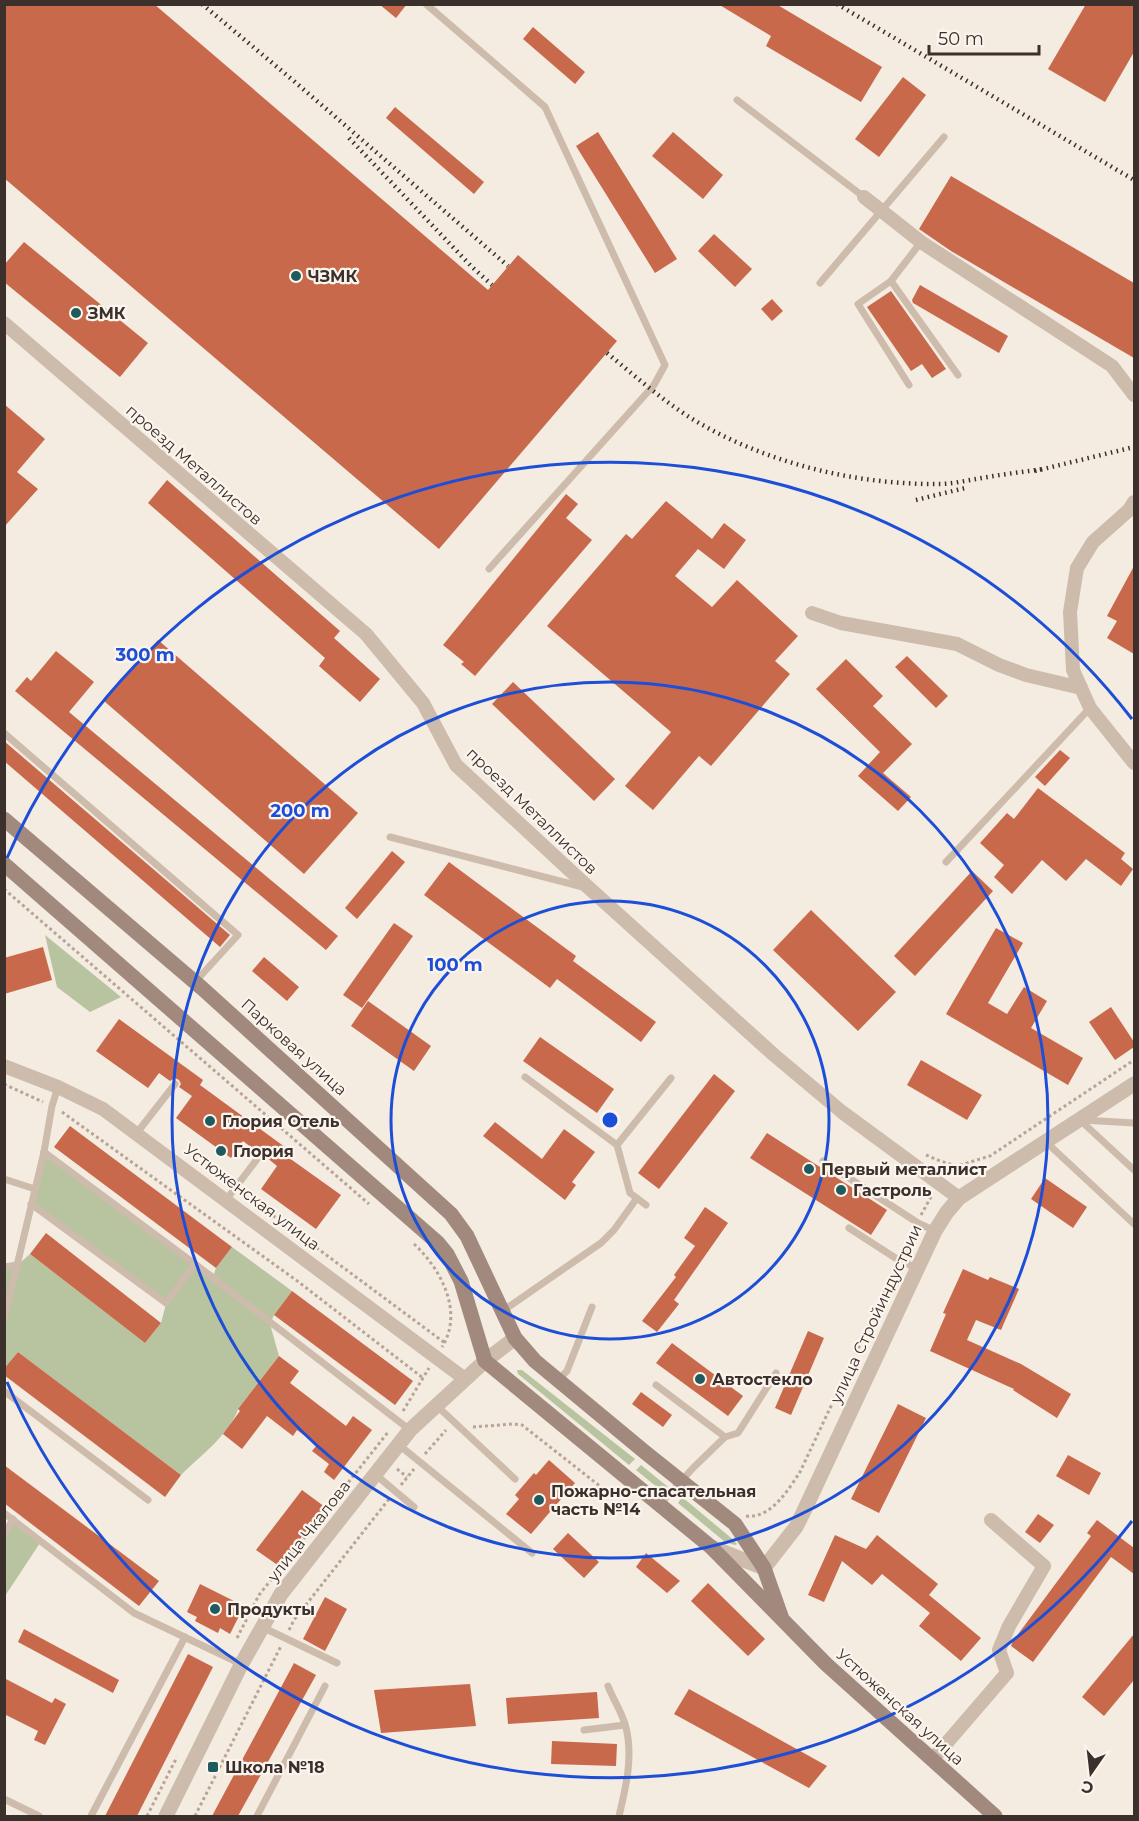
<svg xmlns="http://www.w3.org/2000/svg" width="1139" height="1821" viewBox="0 0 1139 1821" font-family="Montserrat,sans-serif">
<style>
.green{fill:#b8c4a0}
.building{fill:#c8694b}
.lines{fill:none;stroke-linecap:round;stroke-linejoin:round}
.path{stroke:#b9a596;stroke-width:3;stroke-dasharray:3 3;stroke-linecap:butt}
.service{stroke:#cdbbac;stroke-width:7}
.minor{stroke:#cdbbac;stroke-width:14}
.tertiary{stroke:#cdbbac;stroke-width:15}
.secondary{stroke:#a18a7d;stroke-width:15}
.rail{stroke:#3b302b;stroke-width:4.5;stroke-dasharray:1.5 4.5;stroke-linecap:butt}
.ring{fill:none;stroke:#1d4ed8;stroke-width:3}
.poi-dot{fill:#1f5a5e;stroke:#fbf5ee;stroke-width:2}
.labels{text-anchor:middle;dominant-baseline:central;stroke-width:4.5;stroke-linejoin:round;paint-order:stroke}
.poi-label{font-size:16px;font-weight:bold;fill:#3b302b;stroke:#fbf5ee;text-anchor:start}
.street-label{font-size:16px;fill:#3b302b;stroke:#fbf5ee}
.centre{fill:#1d4ed8;stroke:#fbf5ee;stroke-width:3}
.ring-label{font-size:18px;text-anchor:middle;font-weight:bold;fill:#1d4ed8;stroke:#fbf5ee;stroke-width:4.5;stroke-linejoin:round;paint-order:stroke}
</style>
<rect width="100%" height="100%" fill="#f4ebe1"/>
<!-- green -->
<g class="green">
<polygon points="45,935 121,997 90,1012 57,987"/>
<path d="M44 1152 214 1274 216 1268 232 1247 292 1291 274 1315 270 1324 279 1356 238 1409C230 1434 199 1457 181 1475L18 1352 5 1369V1270L14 1268 30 1254 145 1343 161 1323 166 1304 31 1204Z"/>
<polygon points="517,1370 522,1370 635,1459 629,1465 518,1374"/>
<polygon points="641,1465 668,1487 663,1492 636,1470"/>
<polygon points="682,1497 730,1537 737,1544 735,1545 725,1542 678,1503"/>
<polygon points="14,1522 40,1543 5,1596 4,1541"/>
</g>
<!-- building -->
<g class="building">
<polygon points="4,4 154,4 488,290 518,255 617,341 439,549 4,178"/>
<polygon points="379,4 407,4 396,18"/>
<polygon points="718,4 776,4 882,67 861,102 766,46 771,36"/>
<polygon points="1086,4 1134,4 1134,52 1105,102 1048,69"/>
<polygon points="533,27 585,72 575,84 523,39"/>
<polygon points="903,77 926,95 879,157 855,139"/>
<polygon points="395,107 484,182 474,194 386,118"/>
<polygon points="598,132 677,259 655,273 576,146"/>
<polygon points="673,132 723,175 703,199 652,156"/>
<polygon points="951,176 1134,283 1134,358 951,251 919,229"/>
<polygon points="714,234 752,269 735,287 698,251"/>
<polygon points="24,242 148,343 120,377 4,282 4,265"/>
<polygon points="920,285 1008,336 999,353 913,303 912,300"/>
<polygon points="891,291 946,369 932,378 922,364 911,371 867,307"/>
<polygon points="772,299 783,311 772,321 761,309"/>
<polygon points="4,404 45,439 17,472 38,489 4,527"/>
<polygon points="167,480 340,631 334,638 380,679 360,702 319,666 325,658 148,503"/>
<polygon points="566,494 578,504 566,518 592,540 475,676 461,664 464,662 443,645"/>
<polygon points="666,501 712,539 724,523 746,540 724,569 698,549 675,576 712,607 737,580 798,636 775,661 790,674 711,766 699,756 653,810 625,786 671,732 547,626 626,534 632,539"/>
<polygon points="1134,566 1134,654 1107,638 1117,621 1107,616"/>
<polygon points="158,640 358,813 304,874 104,701"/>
<polygon points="56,651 94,682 69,712 338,936 326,950 15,691 27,677 31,681"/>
<polygon points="907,656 948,696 936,708 895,667"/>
<polygon points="846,659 883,696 873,706 912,744 883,773 911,797 898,811 858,776 880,752 816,689"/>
<polygon points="513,682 615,779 594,801 492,704"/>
<polygon points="4,741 230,935 220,947 4,761"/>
<polygon points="1060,750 1070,758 1045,786 1035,777"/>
<polygon points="1038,788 1125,853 1121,859 1133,869 1121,886 1086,859 1066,881 1042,860 1012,894 994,877 1004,865 980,843 1007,813 1014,819"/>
<polygon points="392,851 405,862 357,919 345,908"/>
<polygon points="449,862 576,956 573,961 656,1022 641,1042 557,979 550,988 424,895"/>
<polygon points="972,871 993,891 915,976 894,956"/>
<polygon points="811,910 896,992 858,1031 773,950"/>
<polygon points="394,923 413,936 362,1008 343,995"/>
<polygon points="996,928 1023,943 988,1003 1007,1014 1024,987 1047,1001 1031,1028 1083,1058 1068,1085 946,1014"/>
<polygon points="43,947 52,980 4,994 4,958"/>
<polygon points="264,957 299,987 287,1001 252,971"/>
<polygon points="368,1001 431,1046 414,1071 351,1026"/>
<polygon points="1111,1007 1134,1042 1134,1047 1115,1060 1089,1022"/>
<polygon points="119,1019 203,1080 200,1085 289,1150 285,1155 341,1195 316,1229 261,1189 277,1166 266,1157 267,1154 265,1150 261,1148 256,1151 243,1141 231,1158 176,1118 192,1096 179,1087 181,1084 179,1080 175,1078 170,1081 159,1073 148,1088 96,1051"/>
<polygon points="540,1037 614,1089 597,1113 523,1061"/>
<polygon points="921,1060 982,1095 967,1120 907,1085"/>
<polygon points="714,1074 735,1091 659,1189 638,1173"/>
<polygon points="495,1122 542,1159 564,1129 595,1152 572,1182 576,1185 565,1200 483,1136"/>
<polygon points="70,1126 232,1247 216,1268 54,1147"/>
<polygon points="767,1133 887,1210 871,1235 750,1158"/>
<polygon points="1045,1178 1087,1207 1073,1228 1031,1199"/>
<polygon points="705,1207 728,1223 674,1300 679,1304 657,1332 642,1321 676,1277 674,1275 695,1246 684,1238"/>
<polygon points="46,1233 161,1323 145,1343 30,1254"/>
<polygon points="963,1269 988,1280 990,1277 1019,1289 1001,1330 976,1320 967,1340 1021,1364 1071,1394 1057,1418 1013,1390 1014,1389 930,1351 946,1314 943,1313"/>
<polygon points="292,1291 413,1381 395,1405 274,1315"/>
<polygon points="808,1331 824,1338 791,1415 775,1408"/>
<polygon points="672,1343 743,1396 728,1416 656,1363"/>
<polygon points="18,1352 181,1475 165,1497 4,1375 4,1369"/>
<polygon points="279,1356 299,1371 290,1383 346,1426 353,1416 372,1430 334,1480 324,1472 329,1464 312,1451 317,1445 297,1430 293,1436 267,1416 242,1449 223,1434 240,1411 238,1409"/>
<polygon points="641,1392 672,1415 663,1427 632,1404"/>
<polygon points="898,1404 926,1418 879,1513 851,1499"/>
<polygon points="1068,1455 1101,1473 1089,1495 1056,1476"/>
<polygon points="549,1460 575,1483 531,1534 506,1514 519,1499 515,1495 534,1473 536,1475"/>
<polygon points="4,1465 159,1581 139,1606 4,1503"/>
<polygon points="302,1490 325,1507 279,1566 256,1550"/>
<polygon points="1038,1514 1054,1525 1040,1543 1025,1532"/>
<polygon points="1097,1520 1134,1548 1134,1574 1111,1557 1033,1662 1011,1646 1013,1641 1091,1536 1087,1533"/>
<polygon points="568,1533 599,1562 584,1578 553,1549"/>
<polygon points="835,1535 866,1549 877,1535 938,1584 929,1595 981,1638 961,1661 919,1626 930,1613 882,1574 872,1585 842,1561 824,1602 808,1595"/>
<polygon points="646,1553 680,1581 667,1593 636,1567"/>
<polygon points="708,1583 765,1639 748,1656 691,1601"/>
<polygon points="200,1584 244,1606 230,1634 220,1628 218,1633 195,1621 197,1617 187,1612"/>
<polygon points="325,1597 347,1609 325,1651 303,1639"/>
<polygon points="24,1629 119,1680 113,1693 18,1642"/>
<polygon points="1134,1634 1134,1680 1104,1716 1082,1697"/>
<polygon points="188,1654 213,1667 137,1816 105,1816"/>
<polygon points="294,1663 316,1675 238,1816 212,1816"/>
<polygon points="4,1678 52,1703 55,1698 66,1704 45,1745 34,1740 38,1731 4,1714"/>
<polygon points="470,1684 476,1726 381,1733 374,1690"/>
<polygon points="689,1689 827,1766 809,1788 674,1714"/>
<polygon points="597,1692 599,1718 508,1724 506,1698"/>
<polygon points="552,1741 617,1744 616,1766 551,1764"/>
</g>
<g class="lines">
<!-- path -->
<g class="path">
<polyline points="4,889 369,1204"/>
<polyline points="4,1084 43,1102"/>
<polyline points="62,1112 296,1280 423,1378"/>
<polyline points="926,1155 940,1161 957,1166 990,1156 1134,1060"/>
<polyline points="948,1176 957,1166"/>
<polyline points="244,1194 445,1343"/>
<polyline points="921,1215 932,1195"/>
<path d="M414 1244C441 1269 464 1312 442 1347"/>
<polyline points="903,1253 913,1232"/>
<polyline points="403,1411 429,1368"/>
<polyline points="473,1427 513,1424 522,1425 610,1494 617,1487"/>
<polyline points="425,1454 446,1430"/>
<polyline points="397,1469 407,1477"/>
<polyline points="401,1485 414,1469"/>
<path d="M746 1516C771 1519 788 1490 800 1472L895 1270"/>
<polyline points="289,1630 294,1620 389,1499"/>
<polyline points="237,1638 259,1595 389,1431"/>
<polyline points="147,1816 177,1757"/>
<polyline points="195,1816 281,1646"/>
</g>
<!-- service -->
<g class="service">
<polyline points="426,4 545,107 665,365 654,385 489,569"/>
<polyline points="737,100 864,197"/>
<polyline points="891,281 958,375"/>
<polyline points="820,283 944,137"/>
<polyline points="909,385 858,304 891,281 921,242"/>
<polyline points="4,733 238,935 195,982"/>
<polyline points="390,837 583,887"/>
<polyline points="946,862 1090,708"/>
<polyline points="525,1077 617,1145 630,1193 646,1205"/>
<polyline points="1080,1120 1134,1170"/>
<polyline points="1082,1120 1134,1123"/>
<polyline points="136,1134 175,1084"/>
<polyline points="1046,1142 1134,1224"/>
<polyline points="617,1145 671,1078"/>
<polyline points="44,1152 195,1264 410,1430"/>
<polyline points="823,1161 918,1223 935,1231"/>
<polyline points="4,1179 35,1189"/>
<polyline points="226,1200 261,1154"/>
<polyline points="31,1204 166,1303 195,1264"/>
<polyline points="849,1228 900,1261 917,1268"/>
<polyline points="4,1267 18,1265"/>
<polyline points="501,1312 601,1243 614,1230 637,1198"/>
<polyline points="4,1320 44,1152 52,1106 58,1087"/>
<polyline points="558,1380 567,1371 592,1307"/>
<polyline points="656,1385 725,1437 694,1467 660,1504"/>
<polyline points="4,1391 148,1500"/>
<polyline points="437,1406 515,1479"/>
<polyline points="725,1437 738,1433 776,1373"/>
<polyline points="399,1445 532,1553"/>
<polyline points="376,1475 414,1507"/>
<polyline points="4,1513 134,1613 241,1664"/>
<polyline points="4,1535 13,1519"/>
<polyline points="262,1627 337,1663"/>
<path d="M608 1686C613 1699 621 1711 625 1724 634 1754 626 1787 619 1816"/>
<polyline points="584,1730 625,1725"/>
<polyline points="4,1799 39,1816"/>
<polyline points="91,1816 185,1637"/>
<polyline points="257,1816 325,1686"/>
</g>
<!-- minor -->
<g class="minor">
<polyline points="864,197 921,242 1112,366 1134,395"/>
<polyline points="4,323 366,634 423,703 456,765 589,888 774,1055 842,1112 959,1198"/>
<polyline points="1134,502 1129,510 1093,542 1077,568 1070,612 1073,670 1090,708 1134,763"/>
<polyline points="812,613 841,623 957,644 999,665 1026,675 1081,688"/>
<polyline points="4,1066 58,1087 103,1109 465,1379"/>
<polyline points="932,1760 1007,1673 999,1650 1009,1626 1044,1566 991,1520"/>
</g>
<!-- tertiary -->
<g class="tertiary">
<polyline points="711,1547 764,1568 796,1527 803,1513 935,1231 947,1212 959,1198 1134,1084"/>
<polyline points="166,1816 241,1665 281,1594 410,1430 485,1361 515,1338"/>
</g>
<!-- secondary -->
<g class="secondary">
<polyline points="4,819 203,989 451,1214 467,1236 515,1338 535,1361 646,1453 735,1524 764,1568 781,1616"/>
<polyline points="4,864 438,1243 447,1254 461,1281 485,1361 711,1547 826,1664 995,1816"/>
</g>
<!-- rail -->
<g class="rail">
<polyline points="202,4 295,82 508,266"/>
<polyline points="837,4 1134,180"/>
<polyline points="349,138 472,267 492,285"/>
<path d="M607 353C635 376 663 401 694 420 766 463 856 485 939 484 951 484 964 481 976 479 998 475 1021 472 1044 469"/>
<polyline points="1035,471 1134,447"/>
<polyline points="916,500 965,488"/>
</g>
</g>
<!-- distance rings -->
<g class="ring">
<circle cx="610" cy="1120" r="219"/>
<circle cx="610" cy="1120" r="438"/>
<path d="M1132 1521A658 658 0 0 1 7 1382M7 858A658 658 0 0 1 1132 719"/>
</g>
<!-- markers -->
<g class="poi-dot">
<circle cx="296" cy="276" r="6"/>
<circle cx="76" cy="313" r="6"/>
<circle cx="210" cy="1121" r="6"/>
<circle cx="221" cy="1151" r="6"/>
<circle cx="809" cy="1169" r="6"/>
<circle cx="841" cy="1190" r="6"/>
<circle cx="700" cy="1379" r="6"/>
<circle cx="539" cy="1500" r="6"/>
<circle cx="215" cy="1609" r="6"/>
<rect x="207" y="1761" width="12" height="12" rx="3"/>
</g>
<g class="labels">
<!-- poi labels -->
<g class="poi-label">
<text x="308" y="276">ЧЗМК</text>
<text x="88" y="313">ЗМК</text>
<text x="222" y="1121">Глория Отель</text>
<text x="233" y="1151">Глория</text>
<text x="821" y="1169">Первый металлист</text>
<text x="853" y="1190">Гастроль</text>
<text x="712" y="1379">Автостекло</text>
<text x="551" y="1491">Пожарно-спасательная<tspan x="551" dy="18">часть №14</tspan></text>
<text x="227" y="1609">Продукты</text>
<text x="225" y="1767">Школа №18</text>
</g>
<!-- street labels -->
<g class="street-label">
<text transform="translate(194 465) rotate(41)">проезд Металлистов</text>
<text transform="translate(532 811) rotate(44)">проезд Металлистов</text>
<text transform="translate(294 1047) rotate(42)">Парковая улица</text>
<text transform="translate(252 1197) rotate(37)">Устюженская улица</text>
<text transform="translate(876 1314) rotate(-65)">улица Стройиндустрии</text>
<text transform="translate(309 1531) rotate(-52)">улица Чкалова</text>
<text transform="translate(900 1707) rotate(42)">Устюженская улица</text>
</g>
</g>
<circle cx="610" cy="1120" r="9" class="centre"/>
<g class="ring-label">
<text x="145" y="661">300 m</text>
<text x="300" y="817">200 m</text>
<text x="455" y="971">100 m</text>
</g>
<!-- border -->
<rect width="1139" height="1821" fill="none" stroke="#3b302b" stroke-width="12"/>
<!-- north arrow -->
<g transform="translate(1091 1773) rotate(194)" stroke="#fbf5ee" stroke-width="4.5" paint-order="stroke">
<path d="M0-4.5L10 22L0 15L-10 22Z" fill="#3b302b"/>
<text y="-9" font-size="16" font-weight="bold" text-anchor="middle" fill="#3b302b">С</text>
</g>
<!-- scale -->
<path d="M929 45v9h110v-9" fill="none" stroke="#3b302b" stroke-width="3"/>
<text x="938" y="45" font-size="18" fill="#3b302b" stroke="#fbf5ee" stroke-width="4.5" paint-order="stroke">50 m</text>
</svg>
